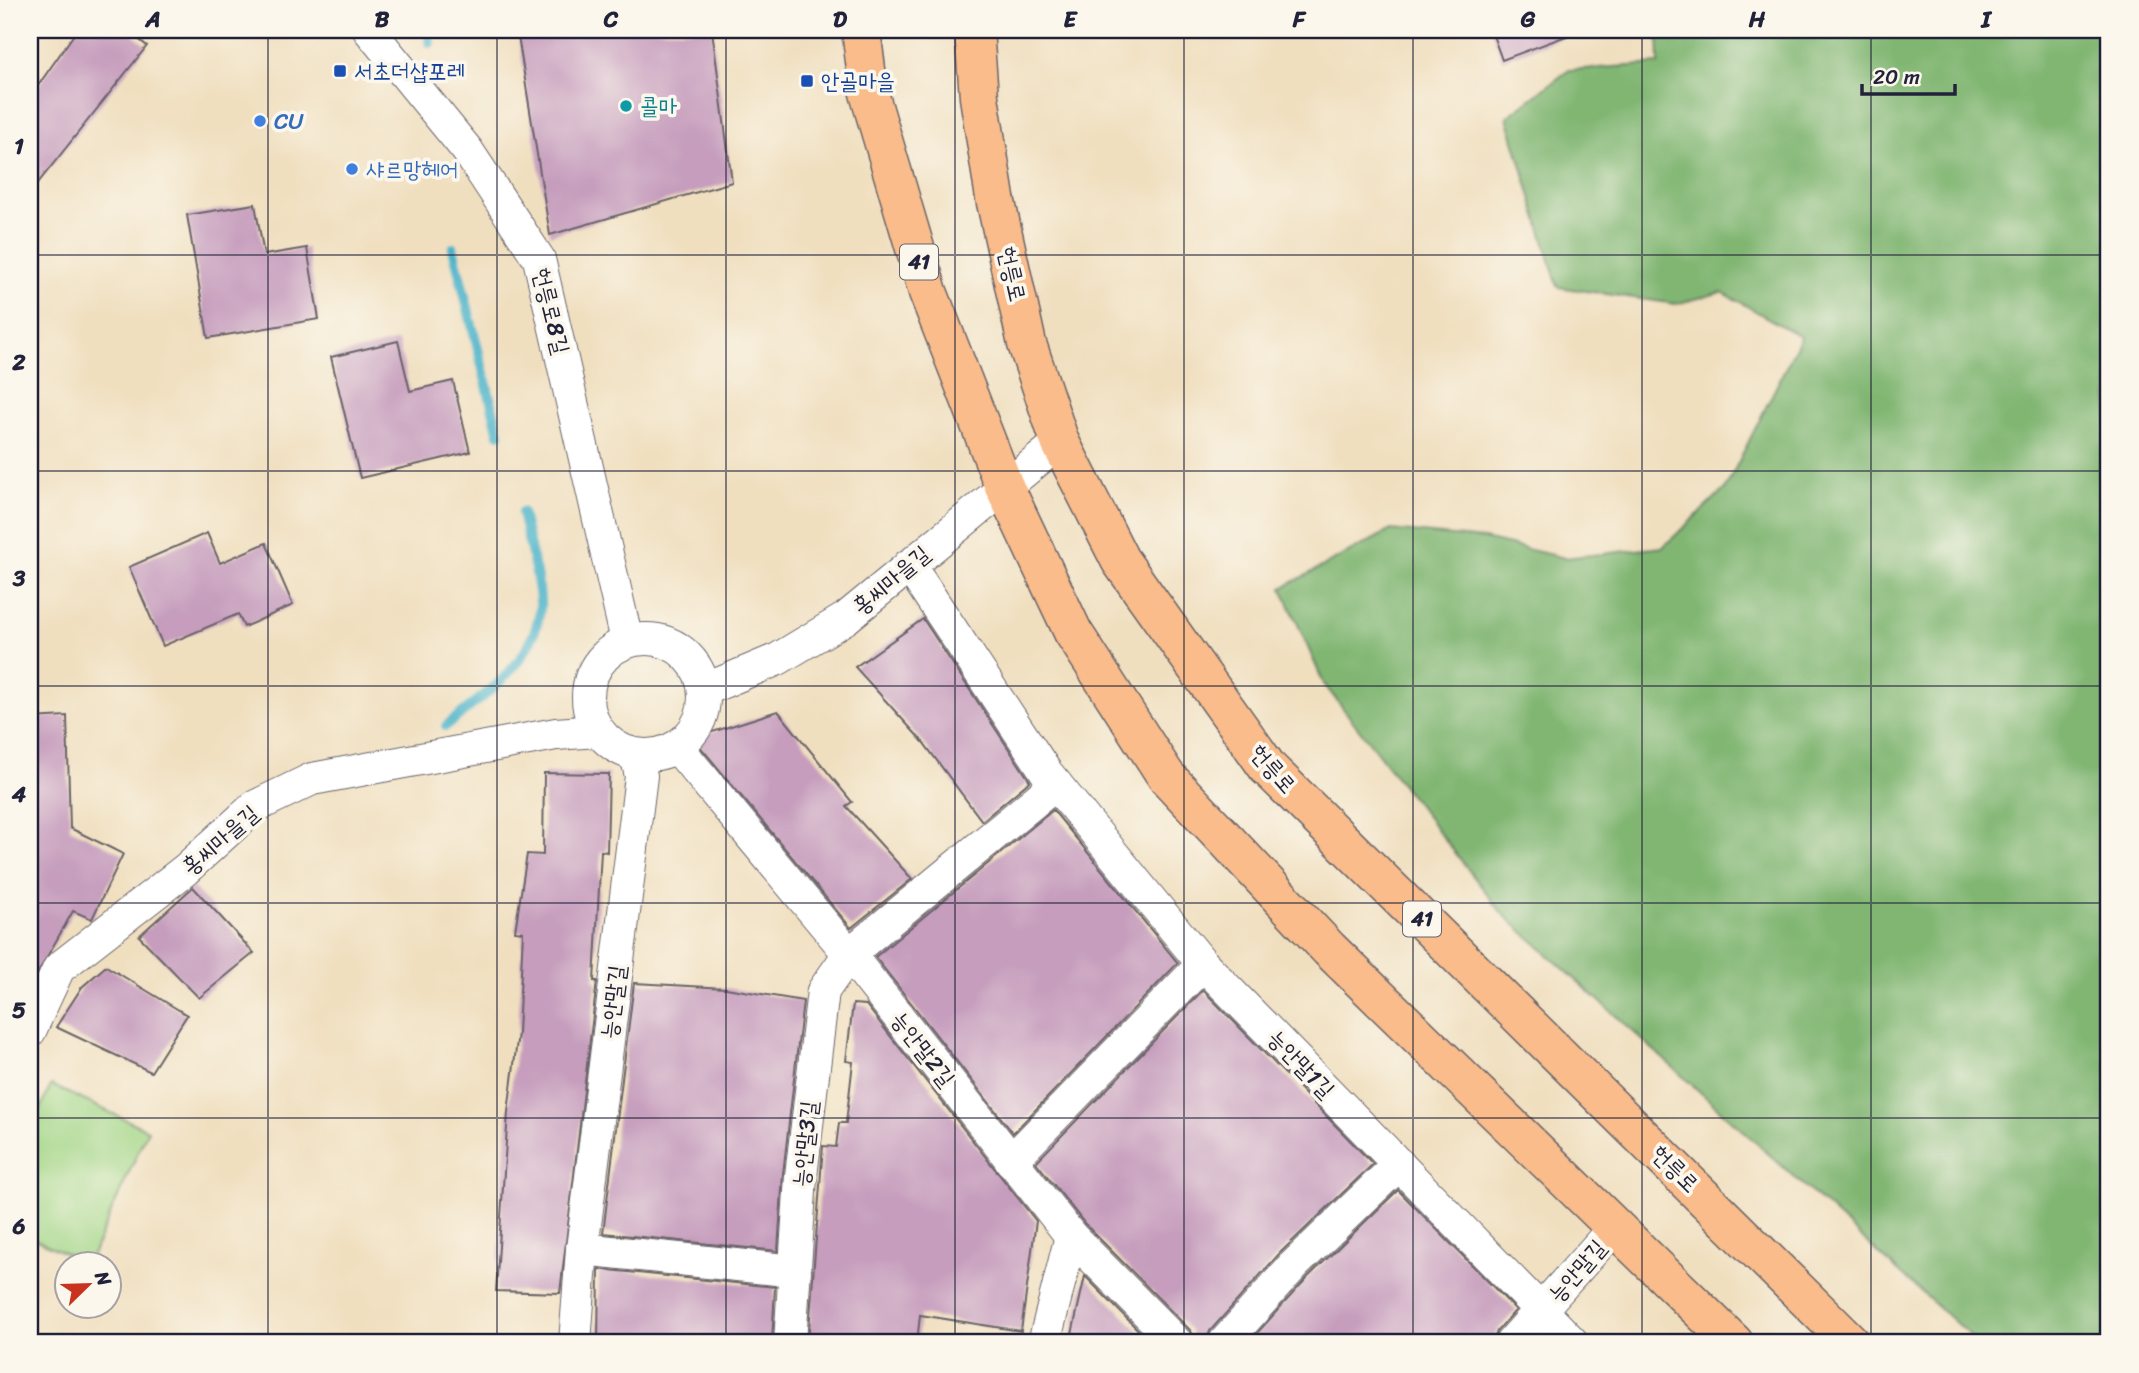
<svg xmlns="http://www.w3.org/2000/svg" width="2139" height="1373" viewBox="0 0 2139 1373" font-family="Sriracha,'Poor Story',sans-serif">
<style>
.green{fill:#a1d585;stroke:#627c60;stroke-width:2}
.forest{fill:#80b672;stroke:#516c56;stroke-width:2}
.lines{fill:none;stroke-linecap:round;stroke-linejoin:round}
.stream{stroke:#4ab3c9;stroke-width:10}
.building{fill:#c69dbd}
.minor-casing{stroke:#6a6469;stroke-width:34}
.primary-casing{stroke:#6a6469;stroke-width:41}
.minor{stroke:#fff;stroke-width:32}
.primary{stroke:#f9bc8a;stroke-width:38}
.grid{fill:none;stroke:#22223b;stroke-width:2;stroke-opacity:0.55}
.transit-dot{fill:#1a4fb4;stroke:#fbf7ec;stroke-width:2.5}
.culture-dot{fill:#0f9aa8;stroke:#fbf7ec;stroke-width:2.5}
.shop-dot{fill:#3f7fe0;stroke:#fbf7ec;stroke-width:2.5}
.labels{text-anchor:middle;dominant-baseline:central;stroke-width:7;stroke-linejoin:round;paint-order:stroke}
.shield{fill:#fbf7ec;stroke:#636270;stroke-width:2}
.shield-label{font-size:21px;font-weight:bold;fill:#22223b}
.transit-label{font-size:23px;fill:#164399;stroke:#fbf7ec;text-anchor:start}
.culture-label{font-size:23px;fill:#0d838f;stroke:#fbf7ec;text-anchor:start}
.shop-label{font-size:23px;fill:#366cbe;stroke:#fbf7ec;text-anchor:start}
.street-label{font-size:23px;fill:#22223b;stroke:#fbf7ec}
.neatline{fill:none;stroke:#22223b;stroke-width:2.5}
.grid-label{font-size:23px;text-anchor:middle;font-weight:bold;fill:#22223b}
</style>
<rect width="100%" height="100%" fill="#fbf7ec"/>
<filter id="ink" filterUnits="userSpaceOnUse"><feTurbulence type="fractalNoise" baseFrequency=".0143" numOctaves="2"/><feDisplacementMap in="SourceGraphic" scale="14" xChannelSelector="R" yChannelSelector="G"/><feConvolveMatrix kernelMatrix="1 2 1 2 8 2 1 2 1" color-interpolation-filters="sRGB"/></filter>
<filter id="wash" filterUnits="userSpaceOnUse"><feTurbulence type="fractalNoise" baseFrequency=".00686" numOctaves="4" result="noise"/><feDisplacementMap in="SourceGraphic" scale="28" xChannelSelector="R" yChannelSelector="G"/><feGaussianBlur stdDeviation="1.57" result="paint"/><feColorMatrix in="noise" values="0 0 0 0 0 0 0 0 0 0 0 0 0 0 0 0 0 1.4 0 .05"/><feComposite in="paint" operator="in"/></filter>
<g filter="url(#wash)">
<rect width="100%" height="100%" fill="#f0dfbf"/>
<!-- green -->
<polygon class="green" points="51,1085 148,1130 88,1264 30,1237 30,1131"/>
<!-- forest -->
<polygon class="forest" points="1658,30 2109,30 2107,1343 1978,1343 1502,913 1324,684 1282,588 1391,530 1484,539 1565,558 1663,547 1725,489 1801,337 1722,292 1676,304 1558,287 1507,117 1569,70 1659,64"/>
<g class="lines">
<!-- stream -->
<g class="stream">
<polyline points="428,30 430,43"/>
<polyline points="453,248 499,434"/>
<path d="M446 726C486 693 534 664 540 608 542 587 526 535 522 512"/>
</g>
</g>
<g id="blocks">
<!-- building -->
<g class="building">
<polygon points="77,30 127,30 147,46 30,193 30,97"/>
<polygon points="517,30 712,30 732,182 550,235"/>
<polygon points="1491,30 1577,30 1577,32 1502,60"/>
<polygon points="255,204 264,255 307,248 319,319 208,338 187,215"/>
<polygon points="398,341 410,391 453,381 470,452 360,478 331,357"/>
<polygon points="207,533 220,563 266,543 293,605 244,627 238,614 163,646 129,567"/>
<polygon points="923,619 1030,781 982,821 923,742 855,667"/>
<polygon points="778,711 852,802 846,806 912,879 851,928 698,744 706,734"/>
<polygon points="67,716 70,828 123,854 92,919 73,911 30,987 30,718"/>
<polygon points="544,773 609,774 607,852 601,851 594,981 597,981 560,1293 496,1291 508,1112 518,1033 523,932 515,931 527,854 543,855"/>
<polygon points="1053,810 1178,963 1013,1133 875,957"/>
<polygon points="193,887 254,953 199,998 139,936"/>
<polygon points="106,966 187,1015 151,1072 56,1027 82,987"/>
<polygon points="634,983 726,988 803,1001 783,1174 778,1251 603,1233"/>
<polygon points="1203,990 1373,1164 1280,1253 1210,1331 1206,1343 1195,1343 1190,1330 1085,1224 1036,1162"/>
<polygon points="853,1004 866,1005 1036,1221 1021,1331 920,1315 917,1343 808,1343 823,1146 836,1147 839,1123 846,1123 853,1062 846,1061"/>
<polygon points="1398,1190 1516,1310 1497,1331 1493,1343 1248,1343 1307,1278"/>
<polygon points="599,1269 775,1287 772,1343 598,1343"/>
<polygon points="1085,1276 1151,1343 1070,1343"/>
</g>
</g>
</g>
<g filter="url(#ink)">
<use href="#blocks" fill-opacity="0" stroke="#6a6469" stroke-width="2"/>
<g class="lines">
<defs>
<g id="minor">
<polyline points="369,30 467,150 539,259 627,641"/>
<polyline points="909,565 1046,772 1203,964 1573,1343"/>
<circle cx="646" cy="697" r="58"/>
<polyline points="704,690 778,659 846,618 1060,442"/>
<polyline points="677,747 849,954 1071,1236 1177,1343"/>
<polyline points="30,1031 59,968 185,870 254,807 312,779 556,734 598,731"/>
<polyline points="1011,1161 1203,964"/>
<polyline points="582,1249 795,1271"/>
<polyline points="575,1343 582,1249 641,776 636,755"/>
<polyline points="790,1343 801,1176 823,991 849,954 1056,784"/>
<polyline points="1044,1343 1071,1236"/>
<polyline points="1224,1343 1294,1265 1399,1164"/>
<polyline points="1511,1343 1613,1229"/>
</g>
<g id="primary">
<polyline points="861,30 869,93 928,292 1004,486 1073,632 1166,776 1329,949 1734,1343"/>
<polyline points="974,30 979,97 995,198 1027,344 1060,442 1120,560 1268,768 1851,1343"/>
</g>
</defs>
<!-- minor casing -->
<use href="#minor" class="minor-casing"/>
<!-- primary casing -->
<use href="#primary" class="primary-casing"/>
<!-- minor -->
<use href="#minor" class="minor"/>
<!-- primary -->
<use href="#primary" class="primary"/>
</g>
</g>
<!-- grid -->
<path class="grid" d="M268 30V1343M497 30V1343M726 30V1343M955 30V1343M1184 30V1343M1413 30V1343M1642 30V1343M1871 30V1343M30 255H2109M30 471H2109M30 686H2109M30 903H2109M30 1118H2109"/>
<!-- markers -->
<g class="transit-dot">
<rect x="333" y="64" width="14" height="14" rx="3.5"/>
<rect x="800" y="74" width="14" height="14" rx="3.5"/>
</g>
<circle class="culture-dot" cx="626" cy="106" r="7"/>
<g class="shop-dot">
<circle cx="260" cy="121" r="7"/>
<circle cx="352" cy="169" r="7"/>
</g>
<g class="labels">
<!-- shield labels -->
<g class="shield">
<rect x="900" y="244.5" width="38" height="35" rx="5"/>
<rect x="1403" y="901.5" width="38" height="35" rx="5"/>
</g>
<g class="shield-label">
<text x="919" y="262">41</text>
<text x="1422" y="919">41</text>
</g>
<!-- transit labels -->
<g class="transit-label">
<text x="354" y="71">서초더샵포레</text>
<text x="821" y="81">안골마을</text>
</g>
<!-- culture labels -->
<g class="culture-label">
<text x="640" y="106">콜마</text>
</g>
<!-- shop labels -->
<g class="shop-label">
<text x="274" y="121">CU</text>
<text x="366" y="169">샤르망헤어</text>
</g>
<!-- street labels -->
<g class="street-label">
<text transform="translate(1012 274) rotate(77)">헌릉로</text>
<text transform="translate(551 311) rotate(76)">헌릉로8길</text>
<text transform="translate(891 580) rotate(-40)">홍씨마을길</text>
<text transform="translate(1273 769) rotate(49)">헌릉로</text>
<text transform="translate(220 840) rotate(-41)">홍씨마을길</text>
<text transform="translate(613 1002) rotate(-83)">능안말길</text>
<text transform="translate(923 1049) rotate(52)">능안말2길</text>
<text transform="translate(1301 1064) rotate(46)">능안말1길</text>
<text transform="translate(805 1144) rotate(-84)">능안말3길</text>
<text transform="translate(1675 1169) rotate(45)">헌릉로</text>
<text transform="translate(1577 1271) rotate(-49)">능안말길</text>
</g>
</g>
<!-- margin -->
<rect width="2139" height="1373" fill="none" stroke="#fbf7ec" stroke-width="77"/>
<!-- north arrow -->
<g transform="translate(88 1285) rotate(67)"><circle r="33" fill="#fbf7ec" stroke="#a4a2a5" stroke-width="2"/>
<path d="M0-5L12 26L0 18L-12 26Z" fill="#c8321e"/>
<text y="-10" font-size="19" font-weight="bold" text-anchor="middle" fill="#22223b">N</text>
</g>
<!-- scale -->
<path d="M1862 84v10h93v-10" fill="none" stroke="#22223b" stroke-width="3.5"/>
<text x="1873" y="84" font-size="21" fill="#22223b" stroke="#fbf7ec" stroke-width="5" paint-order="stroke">20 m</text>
<rect x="38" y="38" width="2062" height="1296" class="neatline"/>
<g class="grid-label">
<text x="153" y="27">A</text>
<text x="382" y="27">B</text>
<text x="611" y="27">C</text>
<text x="840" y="27">D</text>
<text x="1070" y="27">E</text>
<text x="1299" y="27">F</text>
<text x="1528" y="27">G</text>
<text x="1757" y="27">H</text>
<text x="1986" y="27">I</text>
<text x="19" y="154">1</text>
<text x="19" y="370">2</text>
<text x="19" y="586">3</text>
<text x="19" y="802">4</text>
<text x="19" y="1018">5</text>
<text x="19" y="1234">6</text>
</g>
</svg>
